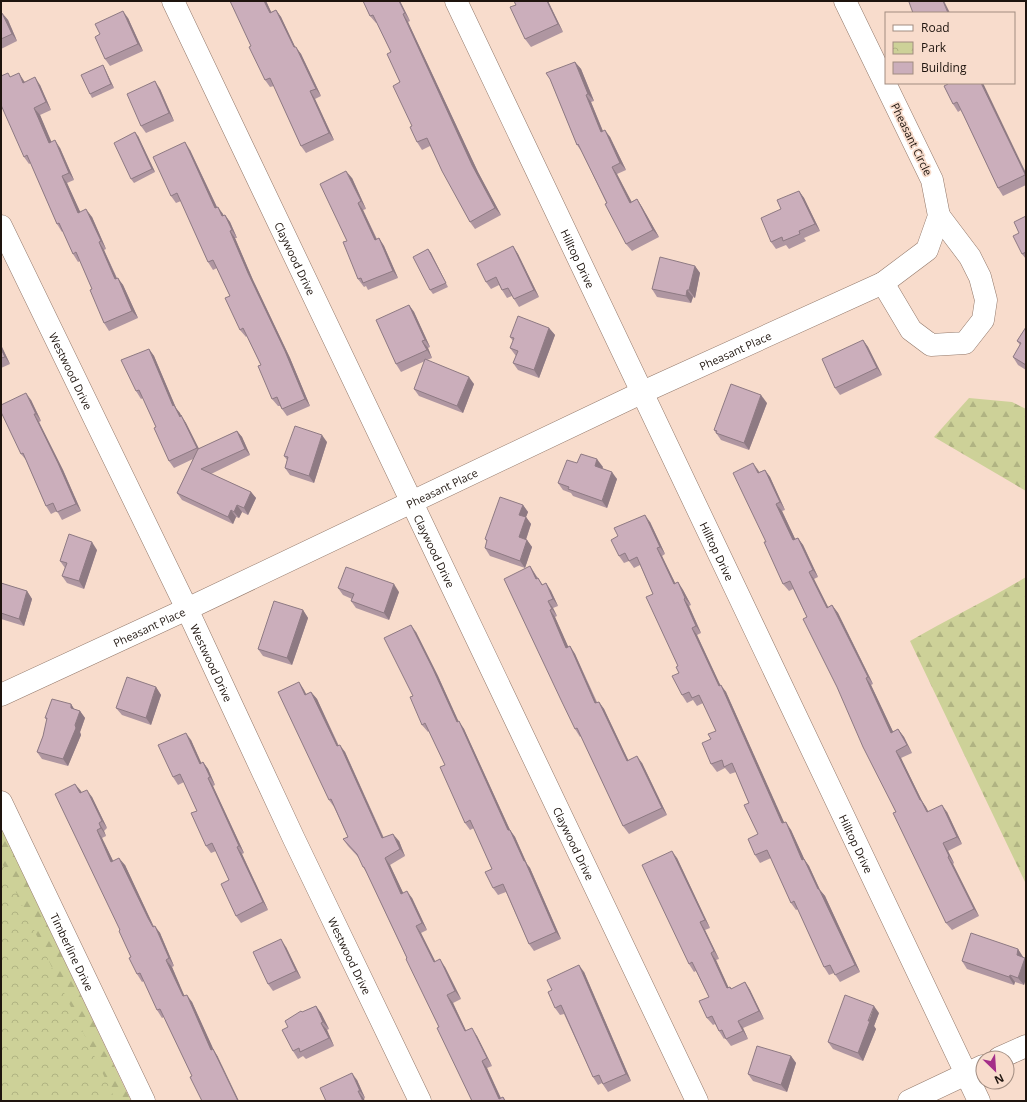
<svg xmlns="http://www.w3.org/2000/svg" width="1027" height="1102" viewBox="0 0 1027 1102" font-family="'Open Sans',sans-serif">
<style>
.forest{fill:url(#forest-firs)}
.park{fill:url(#park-crowns)}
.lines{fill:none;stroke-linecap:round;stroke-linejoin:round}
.street-casing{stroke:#92786a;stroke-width:23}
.street{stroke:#fff;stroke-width:22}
.wall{fill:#af96a1}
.shaded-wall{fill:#8e7a83}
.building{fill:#cbaebb;stroke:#8e7a83}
.labels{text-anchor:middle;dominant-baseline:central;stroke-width:3.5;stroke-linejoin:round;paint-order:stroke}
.street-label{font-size:11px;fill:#1e140e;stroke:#f8dccc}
</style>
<defs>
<pattern id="forest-firs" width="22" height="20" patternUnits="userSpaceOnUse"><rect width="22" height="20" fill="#cdd198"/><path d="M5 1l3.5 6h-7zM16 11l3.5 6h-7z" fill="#b0b382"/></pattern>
<pattern id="park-crowns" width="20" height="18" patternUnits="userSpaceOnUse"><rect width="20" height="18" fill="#cdd198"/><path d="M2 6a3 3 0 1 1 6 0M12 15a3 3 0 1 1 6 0" fill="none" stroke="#b0b382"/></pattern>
</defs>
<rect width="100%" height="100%" fill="#f8dccc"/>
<!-- forest -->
<g class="forest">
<polygon points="969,398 1012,402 1026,409 1026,491 934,437"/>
<path d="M1026 577V884L910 641C948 619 988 600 1026 577Z"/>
<polygon points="1,827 131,1101 64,1101 1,993"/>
</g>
<!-- park -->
<polygon class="park" points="1,861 116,1101 1,1101"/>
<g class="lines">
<defs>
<g id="street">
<path id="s1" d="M173 1 697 1101"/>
<path id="s2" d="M456 1 979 1101"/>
<path id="s3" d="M1 226 187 609 294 839 420 1101"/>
<polyline points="883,283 911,330 931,345 965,343 983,320 986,300 980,277 970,257 939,216"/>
<path id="s4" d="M1 695 187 609 643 392 883 283 927 250 939 216 932 180 845 1"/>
<path id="s5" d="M1 802 144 1101"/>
<polyline points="999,1058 1026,1046"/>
<polyline points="909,1101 983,1066"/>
</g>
</defs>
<!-- street casing -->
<use href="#street" class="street-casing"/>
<!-- street -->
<use href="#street" class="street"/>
</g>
<!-- wall -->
<g class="wall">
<polygon points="266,1 271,12 276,10 281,17 295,47 301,54 321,96 315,99 334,140 306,153 301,146 274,86 270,87 265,80 251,46"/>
<polygon points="363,1 400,1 410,21 408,22 478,172 501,215 475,229 470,222 430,146 422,150 417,142 412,126 400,82 391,52 377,23 376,23 370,16"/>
<polygon points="514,1 548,1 563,32 531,47 525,39"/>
<polygon points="1,13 2,13 8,20 17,41 1,49"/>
<polygon points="128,18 143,51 110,66 105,59 100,34"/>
<polygon points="575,62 581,69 594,101 591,102 603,131 610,137 626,170 617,174 631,202 637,199 642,207 659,237 632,251 626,244 582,152 577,145 550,79"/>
<polygon points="103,65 105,69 114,88 92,98 90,94"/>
<polygon points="11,77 24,81 25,82 40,85 51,110 40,115 51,142 60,148 74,180 67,183 80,212 92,217 106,249 104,250 117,278 123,285 138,318 109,331 104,323 92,289 80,261 78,262 73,254 63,231 62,232 57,224 31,163 29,164 24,157"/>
<polygon points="944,86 1026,173 1026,185 1003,196 998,188 961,110 958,112 953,104"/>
<polygon points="160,89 174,121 146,133 141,126"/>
<polygon points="138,136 155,172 134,183 131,179"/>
<polygon points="190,150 217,207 224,216 225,215 230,222 237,238 235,238 253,280 290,358 310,406 287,416 282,409 280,406 278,406 272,399 261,365 247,336 246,337 240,330 230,296 217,268 213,270 208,262 181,201 176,203 171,196"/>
<polygon points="352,178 366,209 363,210 377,239 379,238 384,246 398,278 368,290 366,286 364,287 358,279 347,241"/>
<polygon points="799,191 804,198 820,231 804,238 806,241 789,249 786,245 776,249 771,242 781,209"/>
<polygon points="1026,216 1026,259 1022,254 1019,233"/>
<polygon points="513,246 518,254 539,297 519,307 512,296 507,298 502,290 499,285 491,289 486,282"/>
<polygon points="428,249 431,253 448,287 433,294 430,290"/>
<polygon points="695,266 700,273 695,298 693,297 691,303 657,297 652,289"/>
<polygon points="409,305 414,312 430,347 428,348 432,358 427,360 474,384 463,413 419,396 414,389 425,361 401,372 396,364"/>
<polygon points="1026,327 1026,370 1018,365 1013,357 1020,345 1017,341"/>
<polygon points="549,328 555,335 539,378 518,370 513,363 516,356 510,348 513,341 510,337"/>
<polygon points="863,340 868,347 882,375 840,395 835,388"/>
<polygon points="1,345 10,364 1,368"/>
<polygon points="149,349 154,356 176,408 186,423 199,449 237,431 242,437 250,455 211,474 251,492 256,498 248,515 242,512 239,518 236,517 233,524 182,500 177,493 193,459 174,468 169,461 156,427 143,398 141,399 136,391"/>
<polygon points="31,400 41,421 39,422 63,470 81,511 62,520 57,511 51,514 46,506 26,460 21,454"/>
<polygon points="767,403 749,450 721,440 714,430"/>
<polygon points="327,442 314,483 290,475 285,468 287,460 284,456"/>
<polygon points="577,463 603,467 602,468 617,479 607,508 573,496 571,493 563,490 558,483"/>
<polygon points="758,470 759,472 765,470 770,477 785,510 782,511 795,539 798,538 803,545 818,577 814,579 828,607 832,605 838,613 873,684 871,685 893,732 898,729 904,737 912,753 901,758 922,801 928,811 947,812 962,844 948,851 954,863 953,864 979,916 952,930 946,923 807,617 793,589 789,591 783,584 766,542"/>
<polygon points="523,505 528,512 526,517 531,524 526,540 527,540 532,547 525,568 490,556 485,548 487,542 485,539"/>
<polygon points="650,522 665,554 662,556 675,583 678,582 683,590 691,605 689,606 701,633 697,635 720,685 726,692 784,823 791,830 804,859 809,866 820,890 825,896 860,972 840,982 834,973 829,975 824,967 798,909 796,910 791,903 771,858 760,863 755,855 758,834 749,803 736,772 730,774 725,768 717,772 711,764 711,739 716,731 703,703 697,706 693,700 687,703 682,695 678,666 653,594 640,565 634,568 629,561 624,563 619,556"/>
<polygon points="97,550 84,589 67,583 62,576 65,568 60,561"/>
<polygon points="530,566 535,574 538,578 543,585 546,583 551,591 558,606 553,608 557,616 555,617 568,647 570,646 575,654 597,702 599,702 604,709 628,760 642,763 667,815 629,834 623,826 581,736 580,737 575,729"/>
<polygon points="1,583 27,591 32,599 24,626 1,619"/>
<polygon points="338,588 399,592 389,620 356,608 351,601 352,599 343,595"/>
<polygon points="303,610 308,618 292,665 263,656 258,649"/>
<polygon points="416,632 438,676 458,721 464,729 510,830 515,837 527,864 530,868 561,939 534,951 529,944 506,892 498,895 493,888 492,869 474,828 470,830 465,823 445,765 429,731 428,732 422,725 413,696"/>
<polygon points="299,682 304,690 306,694 311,692 317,699 339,746 345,752 384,838 399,841 405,856 390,865 403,893 412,898 427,930 421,933 435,961 445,967 461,999 453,1003 466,1031 477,1036 492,1066 487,1068 501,1098 503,1097 506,1101 472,1101 439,1027 367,873 363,867 359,858 348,846 343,839 348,837 334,807 329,800"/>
<polygon points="156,687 161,695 151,725 122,715 116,708"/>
<polygon points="71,704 74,709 80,711 85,718 80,732 81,735 68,766 42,759 37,752 43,736 47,720 45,718"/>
<polygon points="191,740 201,763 203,762 208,769 215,785 213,786 244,853 242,854 268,910 241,923 236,916 229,880 216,851 211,853 206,846 197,811 184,782 178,785 173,777"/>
<polygon points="81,791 81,793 92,797 107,828 104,831 106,836 102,838 113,861 125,865 153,925 160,933 174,966 172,967 184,996 192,1002 213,1049 218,1057 192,1076 164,1017 162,1018 157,1010 144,981 142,982 137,974 131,957 120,930"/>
<polygon points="677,858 710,928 705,930 719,959 716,960 728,987 730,987 732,989 745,982 750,990 764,1019 743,1028 748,1039 731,1046 725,1038 724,1039 719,1031 715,1024 713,1025 707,1018 709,997 696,971 694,972 689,964"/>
<polygon points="286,947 301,978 273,991 268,984"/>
<polygon points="1018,949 1023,957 1026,959 1026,978 1024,985 1015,982 1014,985 967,969 962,961"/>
<polygon points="584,972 631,1081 608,1092 602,1083 598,1085 593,1077 564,1014 560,1015 555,1008"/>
<polygon points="316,1006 321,1013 329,1029 327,1030 334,1046 306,1059 303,1056 298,1059 293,1051 288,1027 302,1012"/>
<polygon points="879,1013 874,1026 876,1029 863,1061 833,1049 828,1042"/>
<polygon points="791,1056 796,1063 787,1092 753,1081 748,1074"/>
<polygon points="357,1080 365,1098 364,1099 326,1101"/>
</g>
<!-- shaded-wall -->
<g class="shaded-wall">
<polygon points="264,1 266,1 275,20 270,13"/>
<polygon points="399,1 400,1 410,21 405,13"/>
<polygon points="547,1 548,1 563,32 558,24"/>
<polygon points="943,1 944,1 950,13 948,13"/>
<polygon points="276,10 281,17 299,55 294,47"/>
<polygon points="123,11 128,18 143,51 138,44"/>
<polygon points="2,13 8,20 17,41 12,34"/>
<polygon points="403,14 408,22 478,172 501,215 495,208 472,165"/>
<polygon points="296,47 301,54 321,96 316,89"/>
<polygon points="575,62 581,69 594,101 588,94"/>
<polygon points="103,65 105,69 114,88 111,84"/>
<polygon points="19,73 24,81 29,90 23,83"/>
<polygon points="35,77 40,85 51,110 46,102"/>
<polygon points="155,81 160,89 174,121 169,113"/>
<polygon points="981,83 983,83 1026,173 1026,177"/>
<polygon points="310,91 315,99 334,140 329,133"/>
<polygon points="586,95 591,102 606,139 601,132"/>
<polygon points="34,108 40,115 55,150 49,143"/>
<polygon points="605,130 610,137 626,170 620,163"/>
<polygon points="135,132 138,136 155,172 152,169"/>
<polygon points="55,140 60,148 74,180 69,173"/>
<polygon points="185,142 190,150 221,216 215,208"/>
<polygon points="612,167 617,174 636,210 630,203"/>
<polygon points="346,171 352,178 366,209 361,201"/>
<polygon points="62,176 67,183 84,220 78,213"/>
<polygon points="799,191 804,198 820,231 815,224"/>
<polygon points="637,199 642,207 659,237 653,230"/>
<polygon points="358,203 363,210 380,247 375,240"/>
<polygon points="218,207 223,214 227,224 222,216"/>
<polygon points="86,209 92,217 106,249 101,241"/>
<polygon points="225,215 230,222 237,238 232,230"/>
<polygon points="230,231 235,238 253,280 290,358 310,406 305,399 248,273"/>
<polygon points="379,238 384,246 398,278 393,271"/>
<polygon points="99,242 104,250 120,286 115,279"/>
<polygon points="513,246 518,254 539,297 534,290"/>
<polygon points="428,249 431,253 448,287 446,283"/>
<polygon points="695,266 700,273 695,298 689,290"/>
<polygon points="118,278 123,285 138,318 132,311"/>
<polygon points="687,290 693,297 691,303 686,296"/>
<polygon points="409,305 414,312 430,347 425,340"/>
<polygon points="549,328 555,335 539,378 534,370"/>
<polygon points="863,340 868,347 882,375 877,368"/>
<polygon points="422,341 428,348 432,358 427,350"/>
<polygon points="1,345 10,364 5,357 1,349"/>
<polygon points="149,349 154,356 176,408 180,413 185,424 173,406"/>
<polygon points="469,377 474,384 463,413 457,406"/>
<polygon points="26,393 31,400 41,421 36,414"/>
<polygon points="761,395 767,403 749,450 744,443"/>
<polygon points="34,414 39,422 63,470 81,511 76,504"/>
<polygon points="181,415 186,423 202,455 197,448"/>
<polygon points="237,431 242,437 250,455 245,449"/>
<polygon points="322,435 327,442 314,483 309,476"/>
<polygon points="597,459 603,467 600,473 595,466"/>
<polygon points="753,463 758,470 763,480 758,473"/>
<polygon points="765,470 770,477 785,510 780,502"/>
<polygon points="612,472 617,479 607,508 602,501"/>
<polygon points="251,492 256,498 248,515 244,508"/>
<polygon points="776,504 782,511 799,547 793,540"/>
<polygon points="237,505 242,512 239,518 234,512"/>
<polygon points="523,505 528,512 524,522 519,515"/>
<polygon points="231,510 236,517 233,524 228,517"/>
<polygon points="645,515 650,522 665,554 660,547"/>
<polygon points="526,517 531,524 524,545 519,537"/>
<polygon points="798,538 803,545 818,577 813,570"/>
<polygon points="527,540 532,547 525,568 520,561"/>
<polygon points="92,542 97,550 84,589 79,581"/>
<polygon points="657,548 662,556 679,591 674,584"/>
<polygon points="530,566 535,574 541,586 536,579"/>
<polygon points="809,572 814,579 832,615 827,608"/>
<polygon points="678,582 683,590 691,605 685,598"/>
<polygon points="546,583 551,591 558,606 553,599"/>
<polygon points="394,584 399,592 389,620 384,613"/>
<polygon points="27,591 32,599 24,626 19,619"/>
<polygon points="684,599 689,606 701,633 696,626"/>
<polygon points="548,601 553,608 557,616 552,609"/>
<polygon points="832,605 838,613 873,684 868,677"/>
<polygon points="303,610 308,618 292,665 287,658"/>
<polygon points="550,610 555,617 572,655 566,648"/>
<polygon points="411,625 416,632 438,676 462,729 457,722"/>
<polygon points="692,628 697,635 724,693 719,686"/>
<polygon points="570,646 575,654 600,711 595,703"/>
<polygon points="866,678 871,685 897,740 891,733"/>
<polygon points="299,682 304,690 310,702 305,695"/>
<polygon points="721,685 726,692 788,831 782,823"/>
<polygon points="156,687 161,695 151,725 146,718"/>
<polygon points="311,692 317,699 342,754 337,746"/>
<polygon points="599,702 604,709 632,768 627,761"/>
<polygon points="71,704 76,712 71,708"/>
<polygon points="80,711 85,718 80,732 81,735 68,766 63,759"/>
<polygon points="459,721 464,729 510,830 515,837 527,864 530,868 561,939 556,932 524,861 508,830"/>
<polygon points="898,729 904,737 912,753 907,745"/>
<polygon points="186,733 191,740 205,771 200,764"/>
<polygon points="340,745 345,752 387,846 382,838"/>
<polygon points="896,751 901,758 922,801 926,807 932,819 920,800"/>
<polygon points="637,756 642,763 667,815 662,808"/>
<polygon points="203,762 208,769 215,785 210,777"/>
<polygon points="208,778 213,786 244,853 239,846"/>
<polygon points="75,784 81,791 85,801 80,793"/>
<polygon points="87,790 92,797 107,828 102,821"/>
<polygon points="942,805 947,812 962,844 957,837"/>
<polygon points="786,822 791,830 808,867 802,860"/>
<polygon points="99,823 104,831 106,836 101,828"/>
<polygon points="97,830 102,838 117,869 111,862"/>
<polygon points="393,834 399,841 405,856 400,849"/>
<polygon points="943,843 948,851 954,863 949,856"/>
<polygon points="237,847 242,854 268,910 263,902"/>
<polygon points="672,851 677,858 710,928 705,920"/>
<polygon points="948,857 953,864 979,916 974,909"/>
<polygon points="119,858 125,865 153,925 158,934 148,918"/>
<polygon points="385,858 390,865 407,901 401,894"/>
<polygon points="804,859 809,866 820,890 825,896 860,972 855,965 818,889"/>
<polygon points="407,891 412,898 427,930 422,923"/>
<polygon points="700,922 705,930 719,959 714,951"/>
<polygon points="155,926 160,933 174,966 169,958"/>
<polygon points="416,926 421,933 439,969 434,962"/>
<polygon points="281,939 286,947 301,978 296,971"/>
<polygon points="1018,949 1023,957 1022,962 1017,955"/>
<polygon points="711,953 716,960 732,995 727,988"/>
<polygon points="1025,958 1026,959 1026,978 1024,985 1018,978"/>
<polygon points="440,959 445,967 461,999 455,991"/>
<polygon points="166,960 172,967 188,1004 183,996"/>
<polygon points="579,965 584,972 631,1081 626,1074"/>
<polygon points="1010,975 1015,982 1014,985 1009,977"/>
<polygon points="745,982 750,990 764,1019 759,1011"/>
<polygon points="187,995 192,1002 217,1057 211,1050"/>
<polygon points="447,995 453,1003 470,1039 465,1031"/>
<polygon points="316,1006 321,1013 329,1029 323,1022"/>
<polygon points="874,1006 879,1013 874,1026 876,1029 863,1061 858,1053"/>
<polygon points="738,1021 743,1028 748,1039 743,1031"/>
<polygon points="321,1023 327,1030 334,1046 329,1038"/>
<polygon points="472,1028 477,1036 492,1066 487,1058"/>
<polygon points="213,1049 218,1057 239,1101 238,1101"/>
<polygon points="791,1056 796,1063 787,1092 781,1085"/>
<polygon points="482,1061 487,1068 502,1101 499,1099"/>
<polygon points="352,1073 357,1080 365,1098 360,1091"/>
<polygon points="358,1091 364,1099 365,1101 363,1101"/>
</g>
<!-- building -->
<g class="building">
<polygon points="230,1 264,1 270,13 276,10 294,47 296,47 316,89 310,91 329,133 301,146 270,78 265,80 249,47 251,46"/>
<polygon points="363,1 399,1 405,13 403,14 472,165 495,208 470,222 442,171 427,138 417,142 410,127 412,126 393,86 400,82 387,54 391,52 373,15 370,16"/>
<polygon points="514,1 547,1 558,24 525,39 510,7 516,5"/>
<polygon points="910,1 943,1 948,13 913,13 909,2"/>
<polygon points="123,11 138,44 105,59 95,37 100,34 95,24"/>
<polygon points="1,13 2,13 12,34 1,39"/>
<polygon points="575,62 588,94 586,95 601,132 605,130 620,163 612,167 630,203 637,199 653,230 626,244 605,204 607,203 578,144 577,145 550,79 546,73"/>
<polygon points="103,65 111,84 90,94 81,75"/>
<polygon points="8,73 10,77 19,73 23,83 35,77 46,102 34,108 49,143 55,140 69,173 62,176 78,213 86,209 101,241 99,242 115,279 118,278 132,311 104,323 90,290 92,289 76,252 73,254 59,223 57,224 27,155 24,157 1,105 1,76"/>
<polygon points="155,81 169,113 141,126 127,94"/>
<polygon points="948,83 981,83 1025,174 1025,175 998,188 964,116 957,102 953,104 944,86 948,84"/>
<polygon points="135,132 152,169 131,179 114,143"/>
<polygon points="185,142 215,208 218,207 222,216 225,215 232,230 230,231 248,273 285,351 305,399 282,409 277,397 272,399 258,366 261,365 243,328 240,330 225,298 230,296 213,260 208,262 177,193 171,196 153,157"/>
<polygon points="346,171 361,201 358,203 375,240 379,238 393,271 363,283 361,278 358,279 343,242 347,241 320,184"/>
<polygon points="799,191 815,224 799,231 800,234 783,241 782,237 771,242 761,218 781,209 777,200"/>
<polygon points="1026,216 1026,252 1022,254 1013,236 1019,233 1014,222"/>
<polygon points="513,246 534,290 514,299 508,288 502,290 496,277 486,282 477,264"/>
<polygon points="428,249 446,283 430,290 413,257"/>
<polygon points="660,257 695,266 689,290 687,290 686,296 652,289"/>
<polygon points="409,305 425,340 422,341 427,350 396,364 376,320"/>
<polygon points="518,316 549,328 534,370 513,363 518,351 510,348 514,338 510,337"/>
<polygon points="1026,327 1026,365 1013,357 1021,343 1017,341"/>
<polygon points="863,340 877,368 835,388 822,359"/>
<polygon points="1,349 5,357 1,358"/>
<polygon points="149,349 173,406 174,405 180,417 181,415 197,448 169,461 154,428 156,427 139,390 136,391 121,360"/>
<polygon points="425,359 469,377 457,406 414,389"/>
<polygon points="731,384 761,395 744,443 716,433 717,431 714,430"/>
<polygon points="26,393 36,414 34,414 58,463 76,504 57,512 53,503 46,506 23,453 21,454 1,412 1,405"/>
<polygon points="295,426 322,435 309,476 285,468 288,457 284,456"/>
<polygon points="237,431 245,449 201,469 251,492 244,508 237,505 234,512 231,510 228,517 177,493 198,449"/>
<polygon points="581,454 597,459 595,466 612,472 602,501 568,489 569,487 558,483 567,460 577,463"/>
<polygon points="753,463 758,473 765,470 780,502 776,504 793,540 798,538 813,570 809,572 827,608 832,605 868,677 866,678 891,733 898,729 907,745 896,751 920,800 921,800 927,812 942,805 957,837 943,843 949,856 948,857 974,909 946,923 893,813 896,812 863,747 837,687 803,619 807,617 790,581 783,584 764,542 766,542 733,473"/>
<polygon points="500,497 523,505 519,515 526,517 519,537 527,540 520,561 485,548 487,540 485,539"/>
<polygon points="645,515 660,547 657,548 674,584 678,582 685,598 684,599 696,626 692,628 719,686 721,685 782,823 786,822 802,860 804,859 818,889 819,889 855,965 835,975 830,965 824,967 794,901 791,903 767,850 755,855 748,839 758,834 744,805 749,803 732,763 724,767 722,760 711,764 702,743 711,739 708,734 716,731 699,695 692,698 689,692 682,695 672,676 679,673 676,667 678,666 646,597 653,594 637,557 629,561 625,553 619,556 611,540 618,536 614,528"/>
<polygon points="69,534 92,542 79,581 62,576 67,563 60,561"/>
<polygon points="530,566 536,579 538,578 542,585 546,583 553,599 548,601 552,609 550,610 566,648 570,646 595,703 599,702 627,761 637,756 662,808 623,826 577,728 575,729 561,700 504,579"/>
<polygon points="346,567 394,584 384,613 351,601 354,594 338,588"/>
<polygon points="1,583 27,591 19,619 1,613"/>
<polygon points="274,601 303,610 287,658 258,649"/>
<polygon points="411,625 433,669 457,722 459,721 508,830 510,830 524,861 525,861 556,932 529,944 503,884 493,888 485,872 492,869 470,820 465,823 440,767 445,765 425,723 422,725 410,697 413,696 384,638"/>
<polygon points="127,677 156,687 146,718 116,708"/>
<polygon points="299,682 305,695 311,692 337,746 340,745 382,838 393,834 400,849 385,858 401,894 407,891 422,923 416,926 434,962 440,959 455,991 447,995 465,1031 472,1028 487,1058 482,1061 499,1099 503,1097 505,1101 472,1101 437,1028 439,1027 406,959 407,958 364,867 363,867 357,854 343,839 348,837 331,799 329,800 278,692"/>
<polygon points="52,699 71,704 71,708 80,711 75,725 76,728 63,759 37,752 43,736 47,718 45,718"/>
<polygon points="186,733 200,764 203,762 210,777 208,778 239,846 237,847 263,902 236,916 221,884 229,880 212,843 206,846 191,813 197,811 180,774 173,777 158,745"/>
<polygon points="75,784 80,793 87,790 102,821 99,823 101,828 97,830 111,862 119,858 148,918 153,927 155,926 169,958 166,960 183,996 187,995 211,1050 213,1049 238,1101 202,1101 190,1077 192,1076 160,1009 157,1010 140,973 137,974 129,958 131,957 119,931 120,930 55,794"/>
<polygon points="672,851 705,920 700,922 714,951 711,953 727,988 730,987 731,989 745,982 759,1011 738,1021 743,1031 726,1039 722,1030 719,1031 712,1016 707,1018 699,1001 709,997 692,962 689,964 642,865"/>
<polygon points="971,933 1018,949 1017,955 1025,958 1018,978 1010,975 1009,977 962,961"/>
<polygon points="281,939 296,971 268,984 253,952"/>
<polygon points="579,965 626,1074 603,1084 599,1075 593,1077 561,1005 555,1008 548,992 552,990 547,980"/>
<polygon points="845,995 874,1006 868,1021 870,1021 858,1053 828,1042"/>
<polygon points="316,1006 323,1022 321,1023 329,1038 300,1052 299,1048 293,1051 282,1030 288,1027 285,1021 301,1011 302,1012"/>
<polygon points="757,1046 791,1056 781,1085 748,1074"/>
<polygon points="352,1073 360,1091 358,1091 363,1101 326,1101 320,1088"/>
</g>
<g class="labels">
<!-- street labels -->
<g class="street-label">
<text transform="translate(912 139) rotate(64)">Pheasant Circle</text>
<text stroke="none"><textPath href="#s2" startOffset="285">Hilltop Drive</textPath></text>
<text stroke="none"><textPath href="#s1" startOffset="285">Claywood Drive</textPath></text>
<text stroke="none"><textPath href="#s4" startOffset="811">Pheasant Place</textPath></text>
<text stroke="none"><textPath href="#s3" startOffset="161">Westwood Drive</textPath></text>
<text stroke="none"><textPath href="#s4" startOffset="487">Pheasant Place</textPath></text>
<text stroke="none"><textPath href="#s1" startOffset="609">Claywood Drive</textPath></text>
<text stroke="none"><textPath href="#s2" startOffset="609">Hilltop Drive</textPath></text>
<text stroke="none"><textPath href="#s4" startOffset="163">Pheasant Place</textPath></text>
<text stroke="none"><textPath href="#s3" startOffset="485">Westwood Drive</textPath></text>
<text stroke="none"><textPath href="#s1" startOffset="933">Claywood Drive</textPath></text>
<text stroke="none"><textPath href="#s2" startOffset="933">Hilltop Drive</textPath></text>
<text stroke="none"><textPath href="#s5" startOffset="166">Timberline Drive</textPath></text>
<text stroke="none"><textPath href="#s3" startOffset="809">Westwood Drive</textPath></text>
</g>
</g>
<!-- border -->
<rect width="1027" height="1102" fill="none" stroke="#1e140e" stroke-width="4"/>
<!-- legend -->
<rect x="885" y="12" width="130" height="72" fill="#f8dccc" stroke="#a18c80"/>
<rect x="893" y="25" width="20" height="6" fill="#ffffff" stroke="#a18c80"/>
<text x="921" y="32" font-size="12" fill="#1e140e">Road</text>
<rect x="893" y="42" width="20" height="12" fill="url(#park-crowns)" stroke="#a18c80"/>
<text x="921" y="52" font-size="12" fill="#1e140e">Park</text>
<rect x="893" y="62" width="20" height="12" fill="#cbaebb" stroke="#a18c80"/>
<text x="921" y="72" font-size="12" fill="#1e140e">Building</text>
<!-- north arrow -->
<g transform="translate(995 1070) rotate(155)"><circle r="19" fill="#f8dccc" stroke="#a18c80"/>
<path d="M0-3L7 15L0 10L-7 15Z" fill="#a42f89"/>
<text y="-6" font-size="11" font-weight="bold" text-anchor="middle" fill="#1e140e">N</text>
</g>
</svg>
